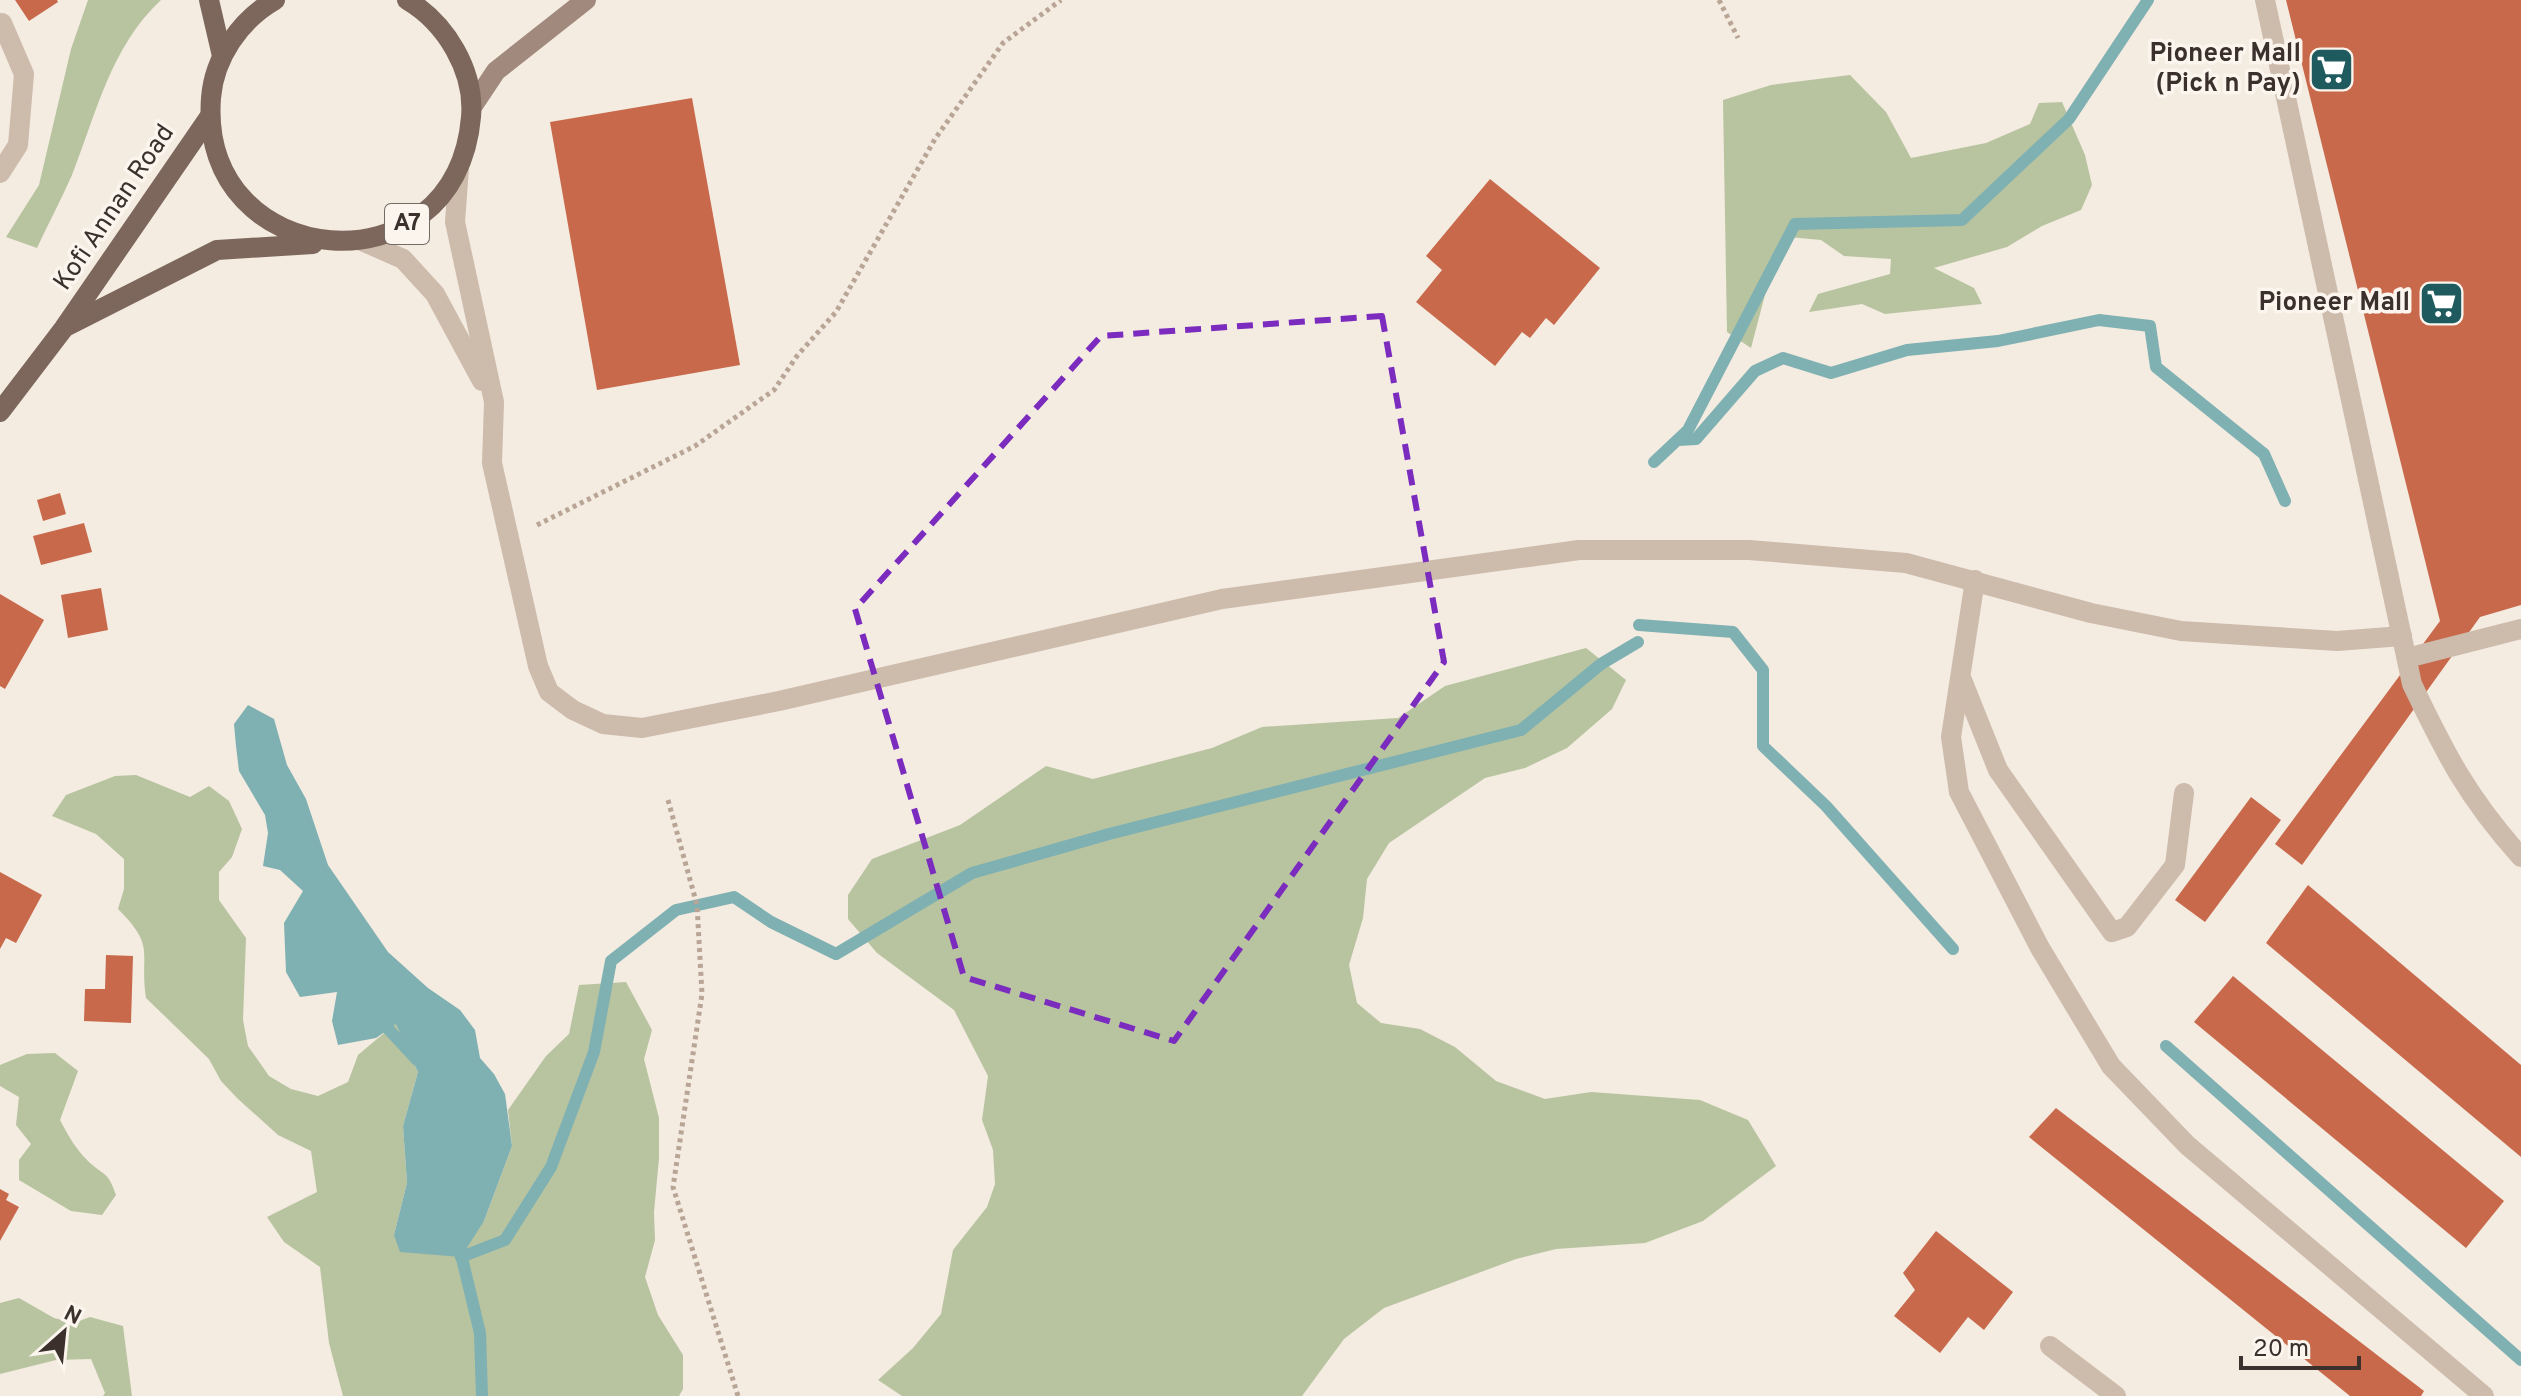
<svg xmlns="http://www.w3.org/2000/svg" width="2521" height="1396" viewBox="0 0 2521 1396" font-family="Overpass,sans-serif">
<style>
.green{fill:#b8c4a0}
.water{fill:#7fb0b2}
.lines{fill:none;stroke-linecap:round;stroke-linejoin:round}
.stream{stroke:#7fb0b2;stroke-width:12}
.building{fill:#c8694b}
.path{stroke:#b9a596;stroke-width:5;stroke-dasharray:4 4;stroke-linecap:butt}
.service{stroke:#cdbbac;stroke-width:20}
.secondary{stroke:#a18a7d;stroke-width:20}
.primary{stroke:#7d675c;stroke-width:20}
.marked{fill:none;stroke:#7b2cbf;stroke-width:6;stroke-dasharray:16 10;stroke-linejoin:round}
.labels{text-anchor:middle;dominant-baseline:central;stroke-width:7;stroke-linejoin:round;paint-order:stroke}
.shield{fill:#fbf5ee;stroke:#756b66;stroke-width:2}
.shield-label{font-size:24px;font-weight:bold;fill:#3b302b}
.poi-label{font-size:26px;font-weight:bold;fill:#3b302b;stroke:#fbf5ee;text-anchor:end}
.street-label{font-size:26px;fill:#3b302b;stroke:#fbf5ee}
</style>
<rect width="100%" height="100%" fill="#f4ebe1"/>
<!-- green -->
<g class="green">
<path d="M88 0H161C111 46 96 114 72 175 61 200 48 224 37 248L6 237 39 185 71 49Z"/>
<polygon points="1850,75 1886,112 1911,158 1986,143 2030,124 2039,103 2062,102 2085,155 2092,185 2081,210 2042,226 2007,247 1934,268 1974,288 1982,304 1885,314 1862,304 1809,312 1818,294 1890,274 1891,259 1844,256 1821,240 1789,237 1772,268 1751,348 1727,332 1723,100 1771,85"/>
<polygon points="1586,648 1626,680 1612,709 1567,748 1525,768 1485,778 1389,843 1367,879 1363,918 1349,965 1357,1003 1381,1023 1420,1029 1455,1047 1496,1081 1545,1099 1591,1092 1700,1100 1748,1120 1776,1166 1703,1221 1645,1243 1556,1249 1516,1259 1384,1308 1344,1339 1302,1396 902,1396 878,1380 913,1348 941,1314 953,1250 987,1207 995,1184 993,1150 982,1120 988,1076 954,1010 877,953 848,919 848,895 872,859 960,825 1046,766 1093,779 1212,748 1262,727 1398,718 1445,686"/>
<path d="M136 775 190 797 209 786 229 801 242 829 232 857 219 872V900L246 938 243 1020 248 1046 269 1076 291 1089 318 1096 348 1082 358 1055 396 1023 418 1072 403 1126 407 1183 394 1235 484 1221 512 1146 508 1110 546 1056 569 1034 579 985 626 982 652 1030 644 1059 659 1118V1158L654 1212 655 1240 645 1277 658 1315 683 1355V1389L679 1396H343L329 1343 320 1267 284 1242 267 1217 317 1192 311 1151 278 1135 237 1098 221 1081 209 1059 146 998C139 951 157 948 118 909L124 889V859L96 834 52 816 66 795 115 776Z"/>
<path d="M55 1053 78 1071 60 1120C68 1135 75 1148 87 1160 104 1177 107 1169 116 1195L102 1215 71 1211 19 1180V1160L31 1144 16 1125 19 1097 0 1086V1065L27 1054Z"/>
<polygon points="19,1298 54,1318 74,1323 90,1317 123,1326 132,1396 103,1396 105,1393 91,1359 56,1360 0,1374 0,1303"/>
</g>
<!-- water -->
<polygon class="water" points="248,705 274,719 287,765 306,799 328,865 388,952 428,988 460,1010 475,1030 480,1058 494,1074 505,1094 512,1146 484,1221 461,1257 400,1252 394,1235 407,1183 403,1126 418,1072 396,1024 376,1038 338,1045 332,1021 337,992 300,997 286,972 284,923 303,891 280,870 263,866 268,833 265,815 239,771 236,746 234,724"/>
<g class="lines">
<!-- stream -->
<g class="stream">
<polyline points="1678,440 1696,439 1755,371 1783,358 1831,373 1907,350 1998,341 2099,320 2150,326 2156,367 2264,454 2285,501"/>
<polyline points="1654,462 1688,430 1795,224 1962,220 2069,119 2148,0"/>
<polyline points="1639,625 1733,632 1763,670 1763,746 1826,806 1953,949"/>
<polyline points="378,1018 417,1060"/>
<polyline points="2166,1046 2521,1360"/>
<polyline points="460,1250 480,1333 482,1396"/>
<polyline points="461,1257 505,1240 551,1167 594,1052 611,961 676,910 734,897 771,922 836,954 972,873 1109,834 1521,730 1601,664 1638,642"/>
</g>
</g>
<!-- building -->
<g class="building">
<polygon points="15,0 57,0 58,2 29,21"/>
<polygon points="2286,0 2521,0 2521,605 2480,617 2302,865 2275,844 2440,621"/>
<polygon points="692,98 740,365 597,390 550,122"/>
<polygon points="1490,179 1600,268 1554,325 1546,318 1530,338 1522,332 1495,366 1416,302 1442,270 1426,256"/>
<polygon points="60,493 66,514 43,521 37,500"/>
<polygon points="84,523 92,552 41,565 33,536"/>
<polygon points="101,588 108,630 68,638 61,595"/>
<polygon points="0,594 44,620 5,689 0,686"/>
<polygon points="2251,797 2281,820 2205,922 2175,900"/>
<polygon points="0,872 42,895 16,943 6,938 0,949"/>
<polygon points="2308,885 2521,1065 2521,1157 2266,943"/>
<polygon points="106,955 133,956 131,1023 84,1021 85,989 105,989"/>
<polygon points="2233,976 2504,1201 2466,1248 2194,1022"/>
<polygon points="2056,1108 2424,1391 2421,1396 2350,1396 2029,1137"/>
<polygon points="0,1189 9,1194 6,1200 19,1207 0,1241"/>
<polygon points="1936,1231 2013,1292 1984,1330 1968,1317 1940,1353 1894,1316 1915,1290 1903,1273"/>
</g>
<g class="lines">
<!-- path -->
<g class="path">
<polyline points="1719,0 1738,38"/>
<polyline points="537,525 695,446 774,390 797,356 836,312 935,139 1003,43 1061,0"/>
<polyline points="668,800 697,905 702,994 673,1187 738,1396"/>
</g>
<!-- service -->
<g class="service">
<path d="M2265 0 2412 684C2446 755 2468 798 2521 857"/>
<polyline points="459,168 455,222 494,402 492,463 538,666 549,692 573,710 603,724 642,728 779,701 1222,599 1579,550 1749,550 1906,563 2091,613 2181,631 2337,641 2402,636"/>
<polyline points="0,173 18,145 24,74 2,23"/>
<polyline points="362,241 403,259 435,294 482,381"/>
<polyline points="1975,580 1951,737 1959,792 2040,948 2111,1066 2187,1145 2484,1396"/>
<polyline points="2407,658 2521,629"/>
<polyline points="1962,680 1998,770 2112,932 2127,927 2175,865 2184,793"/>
<polyline points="2050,1346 2116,1396"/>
</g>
<!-- secondary -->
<polyline class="secondary" points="472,107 496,71 586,0"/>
<!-- primary -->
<g class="primary">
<polyline points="209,0 222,56"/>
<path d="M275 0C240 20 214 58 211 98 198 273 456 296 471 117 475 71 446 23 407 0"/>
<polyline points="67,326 217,250 313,244"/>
<polyline points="0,412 64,328 210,116"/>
</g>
</g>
<!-- marked area -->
<path class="marked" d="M1382 316 1444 662 1174 1041 964 977 855 609 1101 336Z"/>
<!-- icons -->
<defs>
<symbol id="supermarket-square" viewBox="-11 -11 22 22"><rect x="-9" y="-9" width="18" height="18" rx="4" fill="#1f5a5e" stroke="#fbf5ee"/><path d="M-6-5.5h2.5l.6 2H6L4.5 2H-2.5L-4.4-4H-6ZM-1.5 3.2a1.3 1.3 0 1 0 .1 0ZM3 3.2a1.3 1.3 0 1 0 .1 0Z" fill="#fff"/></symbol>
</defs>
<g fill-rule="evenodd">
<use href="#supermarket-square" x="2306" y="44" width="51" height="51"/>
<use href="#supermarket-square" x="2416" y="278" width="51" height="51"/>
</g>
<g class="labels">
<!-- shield labels -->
<rect class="shield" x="385" y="204" width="44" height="40" rx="6"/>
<g class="shield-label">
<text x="407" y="224">A7</text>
</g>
<!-- poi labels -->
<g class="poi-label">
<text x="2301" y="54">Pioneer Mall<tspan x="2301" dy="30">(Pick n Pay)</tspan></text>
<text x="2410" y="303">Pioneer Mall</text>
</g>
<!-- street labels -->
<g class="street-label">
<text transform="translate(115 208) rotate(-56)">Kofi Annan Road</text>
</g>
</g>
<!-- north arrow -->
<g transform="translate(64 1332) rotate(27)" stroke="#fbf5ee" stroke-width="6" paint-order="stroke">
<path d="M0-6L14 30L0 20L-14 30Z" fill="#3b302b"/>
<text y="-12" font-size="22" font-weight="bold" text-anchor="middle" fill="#3b302b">N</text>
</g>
<!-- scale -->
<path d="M2241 1356v12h118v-12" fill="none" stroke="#3b302b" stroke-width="4"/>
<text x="2253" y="1356" font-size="24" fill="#3b302b" stroke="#fbf5ee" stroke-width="6" paint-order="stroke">20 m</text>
</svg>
